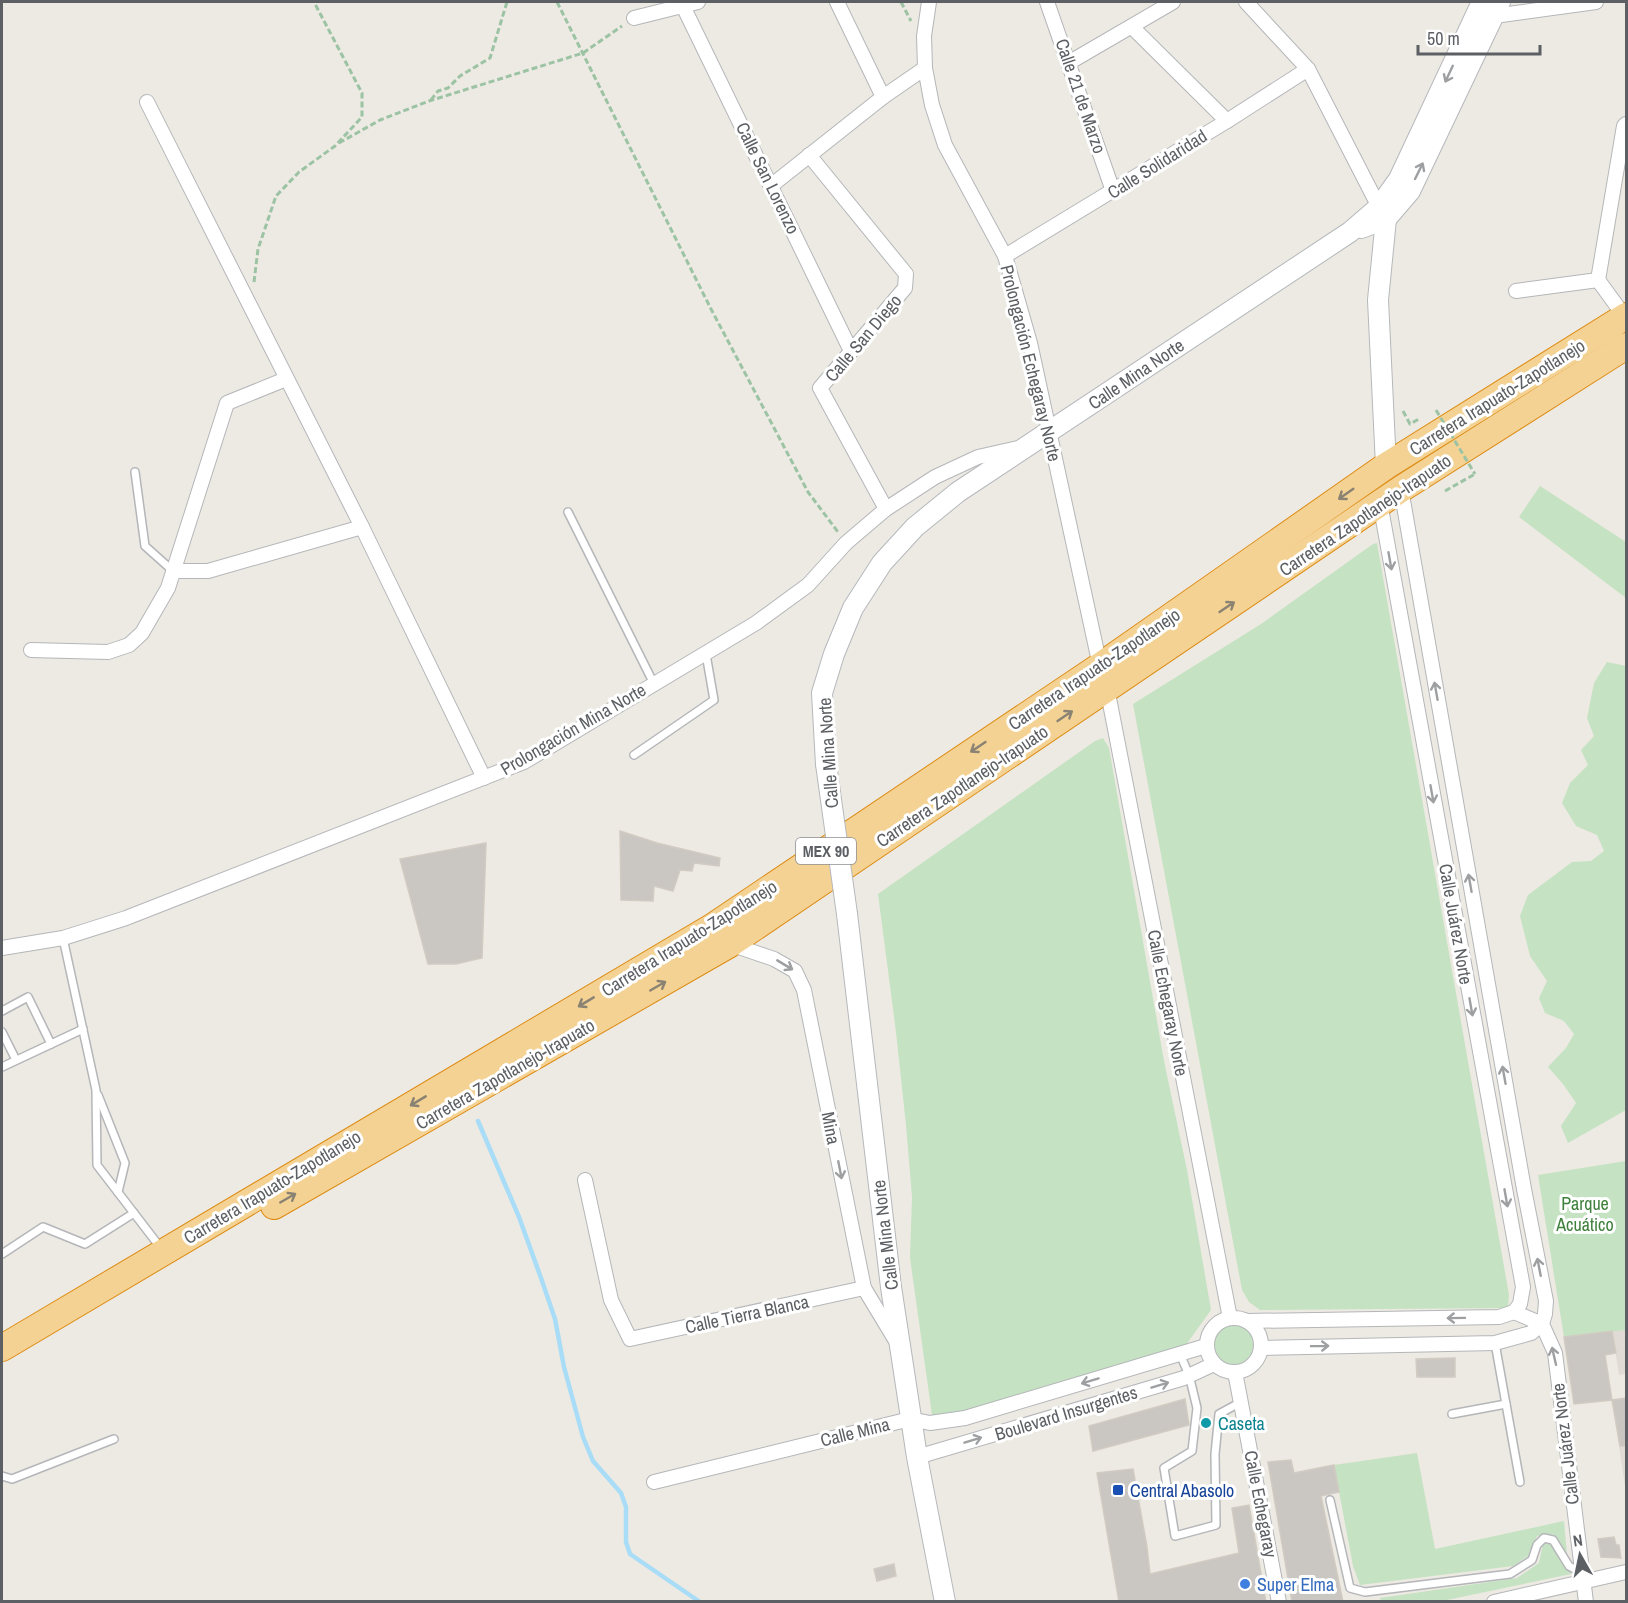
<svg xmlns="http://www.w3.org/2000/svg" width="1628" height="1603" viewBox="0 0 1628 1603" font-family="'Archivo Narrow',sans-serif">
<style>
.education{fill:#e0dbd5}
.green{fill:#c5e2c2}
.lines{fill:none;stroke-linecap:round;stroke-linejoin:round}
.stream{stroke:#a9ddf7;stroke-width:4.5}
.building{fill:#cac7c2;stroke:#d1cbc2;stroke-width:1.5}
.lane-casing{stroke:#b4b6b9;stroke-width:10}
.street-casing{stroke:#b4b6b9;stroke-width:16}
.secondary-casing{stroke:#b5b8bc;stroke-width:22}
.highway-casing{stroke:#dd8b13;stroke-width:28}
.path{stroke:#9cc3a4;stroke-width:3;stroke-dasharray:6 3;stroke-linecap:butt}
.lane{stroke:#fff;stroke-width:7}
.street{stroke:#fff;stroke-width:14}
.secondary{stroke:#fff;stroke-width:20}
.highway{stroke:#f4d294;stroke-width:26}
.secondary-bridge-casing{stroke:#b5b8bc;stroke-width:22;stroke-linecap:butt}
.path-bridge{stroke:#9cc3a4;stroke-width:3;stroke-dasharray:6 3;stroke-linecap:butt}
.secondary-bridge{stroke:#fff;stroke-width:20}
.oneway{stroke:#9d9fa1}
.oneway2{stroke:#8a8272}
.culture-dot{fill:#0f9aa8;stroke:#fff;stroke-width:2}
.transit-dot{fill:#1a4fb4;stroke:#fff;stroke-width:2}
.shop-dot{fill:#3f7fe0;stroke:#fff;stroke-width:2}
.labels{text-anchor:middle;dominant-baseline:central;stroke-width:6;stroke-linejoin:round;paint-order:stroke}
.shield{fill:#fff;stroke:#8d8f92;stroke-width:1.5}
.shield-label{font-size:16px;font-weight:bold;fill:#5c5f63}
.street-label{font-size:18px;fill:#5c5f63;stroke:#fff}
.park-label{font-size:18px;fill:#3f813c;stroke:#fff}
.culture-label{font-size:18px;fill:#0d838f;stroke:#fff;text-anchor:start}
.transit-label{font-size:18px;fill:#164399;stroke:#fff;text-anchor:start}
.shop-label{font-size:18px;fill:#366cbe;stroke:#fff;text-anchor:start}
</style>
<rect width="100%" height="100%" fill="#edeae3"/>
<!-- education -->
<g class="education">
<polygon points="1626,1330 1626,1382 1625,1374 1619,1375 1612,1331"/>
<polygon points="1626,1398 1626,1486 1625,1486 1612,1400"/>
</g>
<!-- green -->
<g class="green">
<polygon points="1540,486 1626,542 1626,598 1519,517"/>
<polygon points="1377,543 1509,1295 1508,1308 1260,1310 1249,1302 1242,1290 1133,704 1261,624 1373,544"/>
<polygon points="1607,662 1626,666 1626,1110 1568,1143 1561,1126 1576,1103 1563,1084 1548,1067 1566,1048 1574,1034 1564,1021 1545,1013 1539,998 1547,981 1530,956 1520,916 1528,895 1572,862 1591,861 1604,851 1597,835 1576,826 1562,803 1570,783 1588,765 1581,750 1594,736 1587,718 1594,683"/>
<polygon points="1103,738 1109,748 1164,1061 1187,1170 1211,1310 1183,1349 1066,1384 935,1419 932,1415 910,1258 912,1197 906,1125 896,1032 878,894 1095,741"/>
<polygon points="1626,1161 1626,1330 1564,1337 1538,1175"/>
<circle cx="1234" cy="1345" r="22"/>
<polygon points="1417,1453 1435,1549 1564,1521 1567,1554 1553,1534 1537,1536 1528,1556 1513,1566 1360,1585 1353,1566 1334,1465"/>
<polygon points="1553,1542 1571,1574 1442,1601 1381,1601 1380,1598 1517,1578 1539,1563 1543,1544"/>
</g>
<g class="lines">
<!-- stream -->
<polyline class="stream" points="478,1121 519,1217 541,1278 555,1319 564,1367 583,1437 593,1461 621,1493 626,1507 626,1542 630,1554 700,1602"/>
</g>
<!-- building -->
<g class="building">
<polygon points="620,831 657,843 720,858 719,866 694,863 692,871 680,870 673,891 654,886 653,901 621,900"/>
<polygon points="486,843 482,958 456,964 428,964 400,859"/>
<polygon points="1612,1331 1616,1353 1605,1355 1612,1400 1574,1404 1564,1337"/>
<polygon points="1455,1358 1455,1377 1417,1377 1416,1359"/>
<polygon points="1626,1398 1626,1446 1620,1446 1612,1400"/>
<polygon points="1185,1399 1189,1425 1093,1451 1089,1426"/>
<polygon points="1291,1460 1294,1473 1334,1465 1339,1492 1321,1496 1343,1602 1292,1602 1268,1462"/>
<polygon points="1133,1469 1147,1547 1150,1574 1239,1553 1232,1508 1249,1505 1266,1602 1119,1602 1097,1473"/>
<polygon points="1614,1537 1616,1545 1619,1545 1621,1558 1601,1557 1598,1539"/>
<polygon points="894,1564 896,1576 877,1581 874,1569"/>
</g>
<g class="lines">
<defs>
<g id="lane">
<polyline points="135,472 145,546 173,571"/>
<polyline points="568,512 654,684"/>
<polyline points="634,755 714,700 706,654"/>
<polyline points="63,938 96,1090 97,1165 160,1247"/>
<polyline points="2,1011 28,997 51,1044"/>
<polyline points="2,1032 16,1060"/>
<polyline points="2,1067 83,1029"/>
<polyline points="98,1095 125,1163 118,1192"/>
<polyline points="2,1254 43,1227 85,1244 134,1213"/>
<polyline points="1495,1343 1520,1482"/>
<polyline points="1180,1354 1189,1375 1197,1408 1192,1451 1164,1468 1175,1536 1216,1525 1215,1454 1219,1414 1241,1402"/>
<polyline points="1452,1414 1506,1404"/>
<polyline points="2,1476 12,1479 114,1439"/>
<polyline points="1330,1500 1350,1588 1365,1592 1510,1574 1532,1560 1537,1545 1544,1538 1553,1540 1569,1566 1580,1572"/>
</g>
<g id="street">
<polyline points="837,2 883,97"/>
<polyline points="929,2 924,36 925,68 932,105 945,145 1005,256 1030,343 1100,666"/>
<polyline points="1047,2 1113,191"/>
<polyline points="1246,2 1308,69 1379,207"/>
<polyline points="683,6 851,351"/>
<polyline points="1488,15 1494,16 1596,2"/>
<polyline points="634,18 698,2"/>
<polyline points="1132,27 1227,121"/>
<polyline points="1070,62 1173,2"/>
<polyline points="147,102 362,527 484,778"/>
<polyline points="809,155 906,274 905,288 820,388 886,509"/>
<polyline points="772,185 883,97 925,68"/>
<polyline points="1005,256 1227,121 1308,69"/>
<polyline points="1598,280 1624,126 1626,124"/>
<polyline points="1598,280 1625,317"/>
<polyline points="1516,291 1598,280"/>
<polyline points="1401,489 1524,1189 1546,1301 1545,1314 1542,1324 1555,1353 1586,1602"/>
<polyline points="1380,503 1523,1287 1520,1304 1514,1312"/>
<polyline points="173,571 208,571 362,527"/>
<polyline points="31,650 108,652 129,645 142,633 168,588 227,403 286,379"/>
<polyline points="1107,688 1230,1318"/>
<polyline points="730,944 774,959 795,971 804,990 864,1288 896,1341"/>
<polyline points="2,948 63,938 126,918 524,762 756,623 808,585 846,543 886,509 935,477 978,457 1018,448"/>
<polyline points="585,1180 611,1300 630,1339 864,1288"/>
<polyline points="1514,1312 1542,1324"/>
<circle cx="1234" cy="1345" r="27"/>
<polyline points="1247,1321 1499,1317 1514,1312"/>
<polyline points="1261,1348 1495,1343 1531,1333 1542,1324"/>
<polyline points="1235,1372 1279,1602"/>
<polyline points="917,1457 1184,1378 1214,1364"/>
<polyline points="654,1482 910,1419 930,1423 965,1418 1206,1346"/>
<polyline points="1494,1602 1626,1572"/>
</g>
<g id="secondary">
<polyline points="1380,209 1386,219 1378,300 1386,466"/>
<polyline points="1361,228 1386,219 1410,191 1500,2"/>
<polyline points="826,764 822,693 834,654 853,608 882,563 915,527 958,492 1350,232 1379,207 1399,179 1482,2"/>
<polyline points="847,914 891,1287 917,1457 945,1602"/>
</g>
<g id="highway">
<polyline points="274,1206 730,944 1401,489 1626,346"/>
<polyline points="2,1348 712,927 1100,666 1386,466 1626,316"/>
</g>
</defs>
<!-- lane casing -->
<use href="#lane" class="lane-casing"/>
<!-- street casing -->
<use href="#street" class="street-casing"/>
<!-- secondary casing -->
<use href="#secondary" class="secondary-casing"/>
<!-- highway casing -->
<use href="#highway" class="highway-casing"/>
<!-- path -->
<g class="path">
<polyline points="557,2 711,309 808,492 838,532"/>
<polyline points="901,2 911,21"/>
<polyline points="431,100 438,91 448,88 460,76 490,58 507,2"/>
<polyline points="339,143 380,120 429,101 583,53 622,26"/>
<polyline points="254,282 258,249 276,196 299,172 335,146 362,117 362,93 314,2"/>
<polyline points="1403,411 1410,424 1419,419"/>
<polyline points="1445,491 1475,474"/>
</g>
<!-- lane -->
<use href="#lane" class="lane"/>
<!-- street -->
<use href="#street" class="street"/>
<!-- secondary -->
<use href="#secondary" class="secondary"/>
<!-- highway -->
<use href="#highway" class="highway"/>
<defs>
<polyline id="secondary-bridge" points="826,764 847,914"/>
</defs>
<!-- secondary-bridge casing -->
<use href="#secondary-bridge" class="secondary-bridge-casing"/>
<!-- path-bridge -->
<polyline class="path-bridge" points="1436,410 1475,474"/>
<!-- secondary-bridge -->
<use href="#secondary-bridge" class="secondary-bridge"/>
</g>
<!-- one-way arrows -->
<defs><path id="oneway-shaft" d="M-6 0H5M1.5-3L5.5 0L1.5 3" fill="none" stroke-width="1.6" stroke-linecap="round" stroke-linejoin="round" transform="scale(1.5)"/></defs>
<g class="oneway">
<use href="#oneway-shaft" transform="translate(1449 74) rotate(115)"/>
<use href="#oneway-shaft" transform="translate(1419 171) rotate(-64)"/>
<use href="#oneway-shaft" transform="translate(1390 561) rotate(80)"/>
<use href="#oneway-shaft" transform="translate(1436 691) rotate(-100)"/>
<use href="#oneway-shaft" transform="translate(1432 794) rotate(80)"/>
<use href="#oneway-shaft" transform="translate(1470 883) rotate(-100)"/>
<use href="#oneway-shaft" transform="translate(785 965) rotate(31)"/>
<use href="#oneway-shaft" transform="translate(1471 1007) rotate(80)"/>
<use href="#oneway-shaft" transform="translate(1504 1075) rotate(-100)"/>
<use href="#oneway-shaft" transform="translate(840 1170) rotate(79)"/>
<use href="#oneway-shaft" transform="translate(1506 1198) rotate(80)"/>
<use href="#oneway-shaft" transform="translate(1539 1267) rotate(-101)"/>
<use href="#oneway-shaft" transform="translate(1456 1318) rotate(179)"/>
<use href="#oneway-shaft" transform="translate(1320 1346) rotate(-1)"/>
<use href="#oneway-shaft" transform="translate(1554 1356) rotate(-103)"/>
<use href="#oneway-shaft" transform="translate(1090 1381) rotate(163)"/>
<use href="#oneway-shaft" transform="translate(1160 1385) rotate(-17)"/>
<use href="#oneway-shaft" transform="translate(973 1440) rotate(-17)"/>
</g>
<g class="oneway2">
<use href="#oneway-shaft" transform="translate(1346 494) rotate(145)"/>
<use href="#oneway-shaft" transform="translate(1227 607) rotate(-34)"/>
<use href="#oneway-shaft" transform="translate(1065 716) rotate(-34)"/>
<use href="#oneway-shaft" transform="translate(978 747) rotate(146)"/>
<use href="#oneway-shaft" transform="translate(658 986) rotate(-30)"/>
<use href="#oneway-shaft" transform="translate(586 1002) rotate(149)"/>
<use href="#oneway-shaft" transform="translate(418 1101) rotate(149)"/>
<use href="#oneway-shaft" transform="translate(288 1198) rotate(-30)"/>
</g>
<!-- markers -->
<circle class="culture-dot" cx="1206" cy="1423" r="6"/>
<rect class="transit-dot" x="1112" y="1484" width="12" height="12" rx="3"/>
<circle class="shop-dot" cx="1245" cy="1584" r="6"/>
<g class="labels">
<!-- shield labels -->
<rect class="shield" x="796" y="838" width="60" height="26" rx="4.5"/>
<g class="shield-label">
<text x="826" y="851">MEX 90</text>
</g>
<!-- street labels -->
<g class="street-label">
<text transform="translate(1081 96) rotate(71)">Calle 21 de Marzo</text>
<text transform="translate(1157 164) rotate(-32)">Calle Solidaridad</text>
<text transform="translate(768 178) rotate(64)">Calle San Lorenzo</text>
<text transform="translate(863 338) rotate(-50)">Calle San Diego</text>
<text transform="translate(1031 363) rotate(76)">Prolongación Echegaray Norte</text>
<text transform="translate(1136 374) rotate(-34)">Calle Mina Norte</text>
<text transform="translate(1497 397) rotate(-32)">Carretera Irapuato-Zapotlanejo</text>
<text transform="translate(1365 515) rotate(-34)">Carretera Zapotlanejo-Irapuato</text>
<text transform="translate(1094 669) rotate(-34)">Carretera Irapuato-Zapotlanejo</text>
<text transform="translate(573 729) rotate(-30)">Prolongación Mina Norte</text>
<text transform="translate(828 753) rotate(-94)">Calle Mina Norte</text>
<text transform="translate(962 786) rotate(-34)">Carretera Zapotlanejo-Irapuato</text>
<text transform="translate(1456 924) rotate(80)">Calle Juárez Norte</text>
<text transform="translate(689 938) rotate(-32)">Carretera Irapuato-Zapotlanejo</text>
<text transform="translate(1168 1003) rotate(79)">Calle Echegaray Norte</text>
<text transform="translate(505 1074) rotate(-30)">Carretera Zapotlanejo-Irapuato</text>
<text transform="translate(831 1128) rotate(79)">Mina</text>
<text transform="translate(272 1187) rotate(-31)">Carretera Irapuato-Zapotlanejo</text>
<text transform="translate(885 1235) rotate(-97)">Calle Mina Norte</text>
<text transform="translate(747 1314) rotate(-12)">Calle Tierra Blanca</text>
<text transform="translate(1066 1413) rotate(-17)">Boulevard Insurgentes</text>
<text transform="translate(855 1432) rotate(-14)">Calle Mina</text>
<text transform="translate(1565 1444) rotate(-97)">Calle Juárez Norte</text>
<text transform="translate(1261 1504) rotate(79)">Calle Echegaray</text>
</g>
<!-- park labels -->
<g class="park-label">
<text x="1585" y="1203">Parque<tspan x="1585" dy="21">Acuático</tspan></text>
</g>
<!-- culture labels -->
<g class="culture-label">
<text x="1218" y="1423">Caseta</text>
</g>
<!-- transit labels -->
<g class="transit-label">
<text x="1130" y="1490">Central Abasolo</text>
</g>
<!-- shop labels -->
<g class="shop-label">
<text x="1257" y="1584">Super Elma</text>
</g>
</g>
<!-- border -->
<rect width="1628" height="1603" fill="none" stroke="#5c5f63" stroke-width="6"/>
<!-- north arrow -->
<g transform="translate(1580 1555) rotate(351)" stroke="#ffffff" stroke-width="4.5" paint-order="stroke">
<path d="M0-4.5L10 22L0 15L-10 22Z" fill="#5c5f63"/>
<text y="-9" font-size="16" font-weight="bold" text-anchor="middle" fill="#5c5f63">N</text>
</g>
<!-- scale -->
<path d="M1418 45v9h122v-9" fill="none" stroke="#5c5f63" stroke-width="3"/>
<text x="1427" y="45" font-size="18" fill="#5c5f63" stroke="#ffffff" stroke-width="4.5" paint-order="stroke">50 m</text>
</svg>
